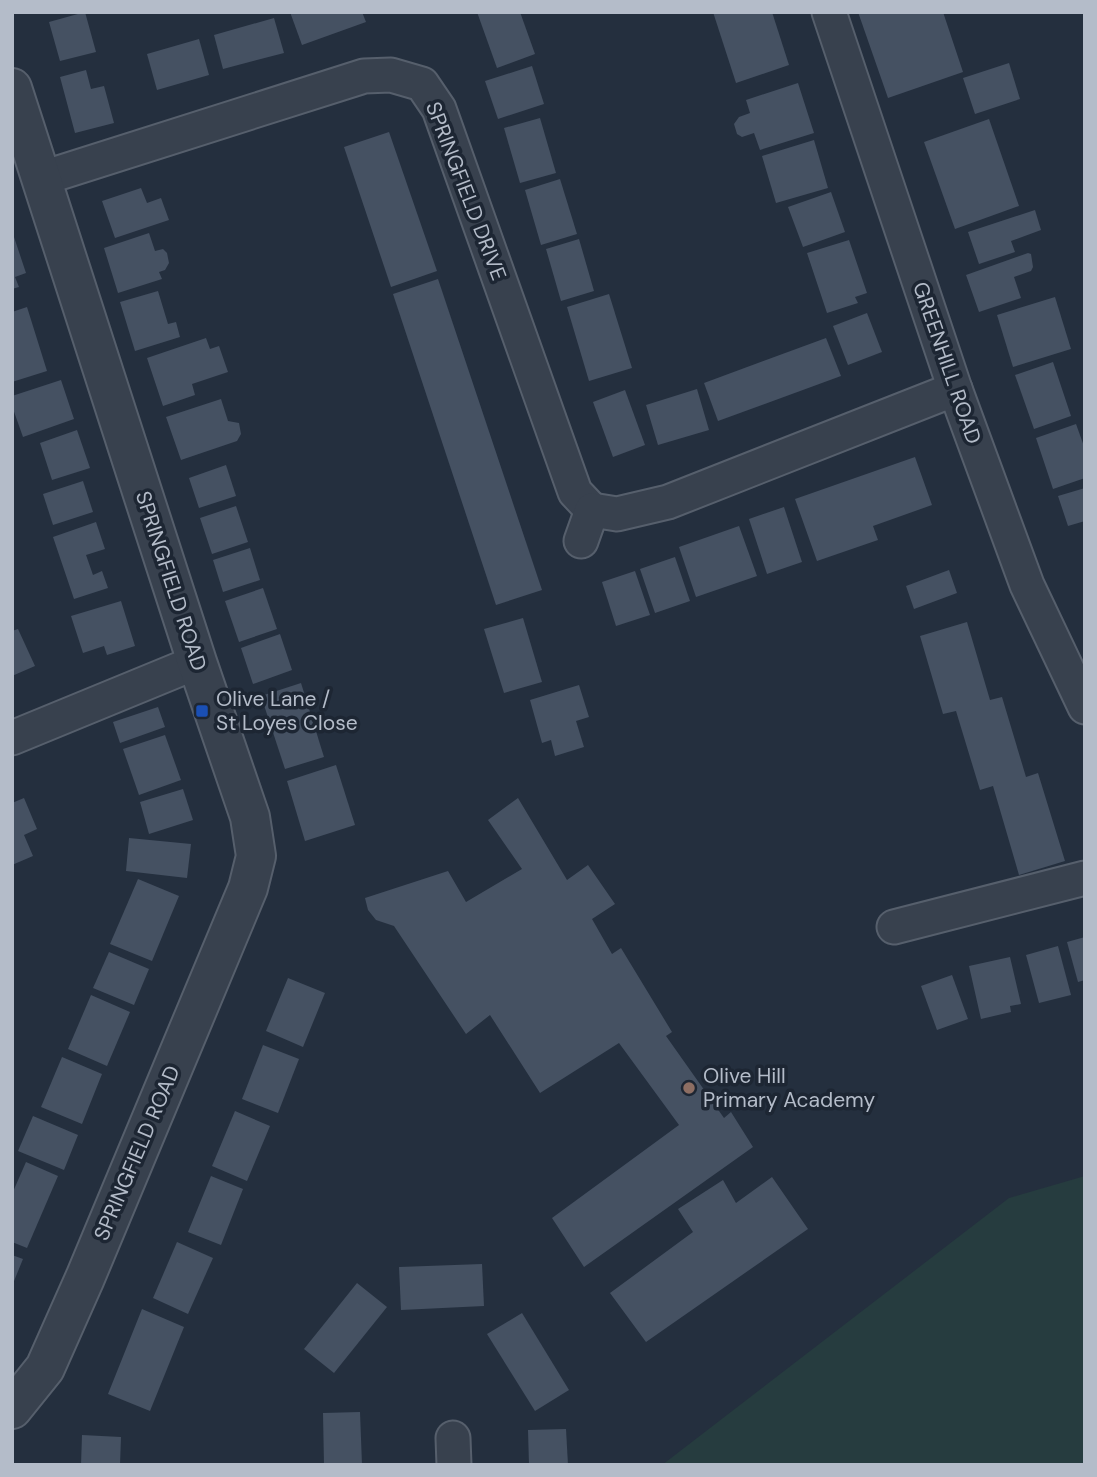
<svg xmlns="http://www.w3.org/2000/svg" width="1097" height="1477" viewBox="0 0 1097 1477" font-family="'DM Sans',sans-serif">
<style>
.green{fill:#263c3f}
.building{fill:#455162}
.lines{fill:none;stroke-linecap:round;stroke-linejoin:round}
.minor-casing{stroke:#565f6c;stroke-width:37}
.tertiary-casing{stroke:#565f6c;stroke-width:42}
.minor{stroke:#38414e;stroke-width:33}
.tertiary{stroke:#38414e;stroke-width:38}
.transit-dot{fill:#1a4fb4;stroke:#1d2633;stroke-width:2.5}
.education-dot{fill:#8d6e63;stroke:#1d2633;stroke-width:2.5}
.labels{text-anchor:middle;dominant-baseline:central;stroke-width:7;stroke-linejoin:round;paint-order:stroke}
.street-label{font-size:21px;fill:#b4bcc9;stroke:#1d2633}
.poi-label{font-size:21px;fill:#b4bcc9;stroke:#1d2633;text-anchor:start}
</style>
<rect width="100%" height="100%" fill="#242f3e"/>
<!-- green -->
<polygon class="green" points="1085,1176 1085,1465 662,1465 1009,1198"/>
<!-- building -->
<g class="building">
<polygon points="85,12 96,52 60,61 49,22"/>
<polygon points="290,12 362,12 366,22 302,45"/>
<polygon points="477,12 520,12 535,54 497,68"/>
<polygon points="713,12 772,12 789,65 736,83"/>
<polygon points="858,12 943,12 963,72 888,98"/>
<polygon points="274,18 284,53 223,69 214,35"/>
<polygon points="199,39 209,75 157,90 147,54"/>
<polygon points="1009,63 1020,99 975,114 963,78"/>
<polygon points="532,66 544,104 498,119 485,81"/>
<polygon points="86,70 91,89 104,86 114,123 75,133 60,77"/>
<polygon points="798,83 814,133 760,150 754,133 742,137 737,134 734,124 739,117 750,113 746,100"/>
<polygon points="540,118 556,173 520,183 504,128"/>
<polygon points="989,119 1019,206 955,229 924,142"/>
<polygon points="389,132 437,271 391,287 344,147"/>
<polygon points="814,140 828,188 776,203 762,156"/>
<polygon points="560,179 577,234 541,245 525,190"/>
<polygon points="141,188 147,203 161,198 169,220 115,238 102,201"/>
<polygon points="831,192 845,232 803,247 788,207"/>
<polygon points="1035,210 1041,230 1011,241 1015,252 979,264 968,232"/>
<polygon points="149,233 155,251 163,249 167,253 169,263 165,270 159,272 162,279 118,293 104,248"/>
<polygon points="13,234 26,273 15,277 19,287 12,289"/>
<polygon points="579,239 594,291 561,301 546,249"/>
<polygon points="849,240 867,293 855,297 858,303 827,313 807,253"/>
<polygon points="1028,253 1031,254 1033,267 1031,271 1014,277 1021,298 979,312 966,275"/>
<polygon points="438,279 542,590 496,605 393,294"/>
<polygon points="158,291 168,324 176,322 180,337 135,351 120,302"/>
<polygon points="609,294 632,368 589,381 567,307"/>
<polygon points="1055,297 1071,349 1013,367 997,315"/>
<polygon points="27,307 47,371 12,382 12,312"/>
<polygon points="867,313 882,352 848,365 833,326"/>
<polygon points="206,338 210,349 219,346 228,372 192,384 195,395 163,406 147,358"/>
<polygon points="826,338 841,376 718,421 704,383"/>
<polygon points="1053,362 1071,416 1034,429 1015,375"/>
<polygon points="61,380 74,419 23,437 12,406 12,396"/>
<polygon points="697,389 709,430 658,445 646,405"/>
<polygon points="625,390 645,445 613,457 593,402"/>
<polygon points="221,399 228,421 239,423 241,434 237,441 181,460 166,417"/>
<polygon points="1076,424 1085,449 1085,478 1053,489 1036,438"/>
<polygon points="77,430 90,468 52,480 40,443"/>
<polygon points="915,457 932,505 873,526 878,540 817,561 795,499"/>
<polygon points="226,465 236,496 199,508 189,478"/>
<polygon points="83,481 93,512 53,525 43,494"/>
<polygon points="1085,488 1085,521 1068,526 1058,496"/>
<polygon points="236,506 248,542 212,554 200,518"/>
<polygon points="784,507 802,562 767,574 749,519"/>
<polygon points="96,522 105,549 86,555 93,575 102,571 108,588 74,599 53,537"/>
<polygon points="739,526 757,576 696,597 679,547"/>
<polygon points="250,548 260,580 223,592 213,560"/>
<polygon points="675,557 690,601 655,613 640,569"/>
<polygon points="949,570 957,593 914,609 906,586"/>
<polygon points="635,571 650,615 616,626 602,582"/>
<polygon points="263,588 277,629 239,642 225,601"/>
<polygon points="121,601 135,646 107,655 104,646 83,653 71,616"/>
<polygon points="523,618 542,682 504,693 484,629"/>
<polygon points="967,622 990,700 1002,697 1026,777 1038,773 1065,861 1019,875 993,786 980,790 956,711 943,714 920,636"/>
<polygon points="18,629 35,666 12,676 12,631"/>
<polygon points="280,634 292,670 253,684 241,648"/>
<polygon points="301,683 324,757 285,769 261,696"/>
<polygon points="579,685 589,717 576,721 584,747 555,756 551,740 542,743 530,700"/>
<polygon points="158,707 165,727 120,743 113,722"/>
<polygon points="165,735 181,780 139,795 123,749"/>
<polygon points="336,765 355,825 305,841 287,781"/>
<polygon points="183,789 193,820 149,834 140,802"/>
<polygon points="24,798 37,829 24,835 33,856 12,865 12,803"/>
<polygon points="518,798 567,880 588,865 615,904 592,919 612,954 621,948 672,1032 666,1036 724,1118 731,1112 753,1147 584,1267 552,1218 679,1125 619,1043 540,1093 490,1015 466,1034 394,926 376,920 368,910 365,898 448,871 466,902 522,869 488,820"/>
<polygon points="129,838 191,844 187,878 126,871"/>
<polygon points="138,879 179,896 152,961 110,944"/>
<polygon points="1085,937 1085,980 1078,982 1067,942"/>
<polygon points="1058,946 1071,995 1039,1003 1026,955"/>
<polygon points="109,952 149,969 134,1005 93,988"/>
<polygon points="1010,957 1021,1004 1010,1006 1011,1012 981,1019 969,966"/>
<polygon points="952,975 968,1019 937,1030 921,986"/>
<polygon points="288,978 325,993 303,1047 266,1031"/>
<polygon points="91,995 130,1012 107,1066 68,1049"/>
<polygon points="263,1045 299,1059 278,1113 242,1099"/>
<polygon points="62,1057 102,1074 82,1124 41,1107"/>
<polygon points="235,1111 270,1126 247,1181 212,1166"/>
<polygon points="33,1116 78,1135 64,1170 18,1151"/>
<polygon points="26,1162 58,1176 27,1248 12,1242 12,1194"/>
<polygon points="211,1176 243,1189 221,1245 188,1232"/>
<polygon points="772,1177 808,1229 646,1342 610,1293 693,1232 678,1209 723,1180 736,1203"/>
<polygon points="177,1242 213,1258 188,1314 153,1298"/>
<polygon points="12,1255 23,1259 12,1286"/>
<polygon points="482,1264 484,1306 401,1310 399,1267"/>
<polygon points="357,1283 387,1307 334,1373 304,1349"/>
<polygon points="142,1309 184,1327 150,1411 108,1394"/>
<polygon points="522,1313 569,1390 535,1411 487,1334"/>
<polygon points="360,1412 362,1465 324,1465 323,1413"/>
<polygon points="566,1429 568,1465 529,1465 528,1430"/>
<polygon points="82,1435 121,1437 120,1465 81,1465"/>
</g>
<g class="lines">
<defs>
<g id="minor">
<polyline points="829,12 955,389 1027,585 1085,707"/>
<polyline points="43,178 364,76 391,75 422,84 439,109 575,492 592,510"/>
<polyline points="581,541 592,510 617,514 668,502 955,389"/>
<polyline points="12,738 197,662"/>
<polyline points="894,927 1085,878"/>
<polyline points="453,1438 454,1465"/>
</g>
<polyline id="tertiary" points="12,88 197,662 250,817 256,856 248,888 85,1278 45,1368 12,1409"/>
</defs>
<!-- minor casing -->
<use href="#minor" class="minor-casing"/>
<!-- tertiary casing -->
<use href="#tertiary" class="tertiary-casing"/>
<!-- minor -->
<use href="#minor" class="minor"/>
<!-- tertiary -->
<use href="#tertiary" class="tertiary"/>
</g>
<!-- markers -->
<rect class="transit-dot" x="195" y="704" width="14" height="14" rx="3.5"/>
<circle class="education-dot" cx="689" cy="1088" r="7"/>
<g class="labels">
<!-- street labels -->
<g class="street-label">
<text transform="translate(466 191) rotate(69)">SPRINGFIELD DRIVE</text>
<text transform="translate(947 363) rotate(71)">GREENHILL ROAD</text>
<text transform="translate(171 581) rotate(72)">SPRINGFIELD ROAD</text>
<text transform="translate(137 1153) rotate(-67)">SPRINGFIELD ROAD</text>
</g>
<!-- poi labels -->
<g class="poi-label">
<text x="216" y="699">Olive Lane /<tspan x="216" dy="24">St Loyes Close</tspan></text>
<text x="703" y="1076">Olive Hill<tspan x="703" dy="24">Primary Academy</tspan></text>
</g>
</g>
<!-- border -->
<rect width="1097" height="1477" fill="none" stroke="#b4bcc9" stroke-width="28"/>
</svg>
